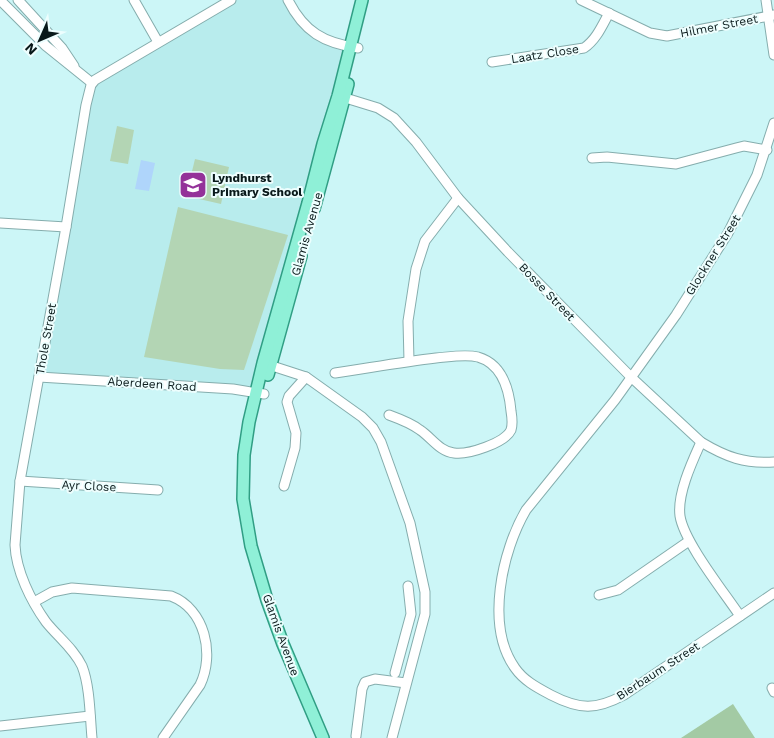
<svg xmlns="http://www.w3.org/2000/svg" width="774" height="738" viewBox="0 0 774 738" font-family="'Work Sans',sans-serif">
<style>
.built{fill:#b8eced}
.green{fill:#b3d5b4}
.forest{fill:#a3caa4}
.water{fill:#afd5fb}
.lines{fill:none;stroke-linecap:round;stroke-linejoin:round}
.minor-casing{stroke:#85adad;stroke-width:11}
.major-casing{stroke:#309e84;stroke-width:14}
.minor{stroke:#fff;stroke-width:9}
.major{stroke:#8ff0d7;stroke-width:11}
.labels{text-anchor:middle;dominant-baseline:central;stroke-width:4;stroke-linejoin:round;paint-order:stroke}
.street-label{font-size:12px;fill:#09191a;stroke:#edfefe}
.poi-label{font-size:12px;font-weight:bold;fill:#09191a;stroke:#edfefe;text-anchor:start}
</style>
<rect width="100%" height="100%" fill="#ccf6f7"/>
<!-- built -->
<polygon class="built" points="231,0 288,0 312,32 350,47 256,393 40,377 93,84"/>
<!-- green -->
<g class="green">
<polygon points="117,126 134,130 128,164 110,161"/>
<polygon points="195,159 229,167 221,204 186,196"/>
<polygon points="178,207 288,235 244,370 220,369 144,357"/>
</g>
<!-- forest -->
<polygon class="forest" points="733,704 755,738 681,738"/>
<!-- water -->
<polygon class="water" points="141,160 155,163 149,191 135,189"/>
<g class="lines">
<defs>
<g id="minor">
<polyline points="0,0 46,46 92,83"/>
<polyline points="18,0 62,48 74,66"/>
<polyline points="134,0 158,42"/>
<path d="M288 0C304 32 324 43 358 48"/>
<polyline points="581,0 650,33 667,36 774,15"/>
<polyline points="766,0 774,55"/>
<path d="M492 62 584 48C596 40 602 26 609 13"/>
<path d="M339 96 378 108 394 118 416 142 458 198 508 252 631 377 701 442C726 457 745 464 774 462"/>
<path d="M774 123 757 175 728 233 676 315 615 400 526 510C502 551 485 626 515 668 524 681 538 688 551 695 580 710 596 710 624 695L774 593"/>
<polyline points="592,158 607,157 676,164 736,148 744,146 767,150"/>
<polyline points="0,223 66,227"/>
<polyline points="409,361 408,321 416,269 425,241 458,198"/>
<polyline points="266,364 306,377 362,417 373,428 381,442 410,523 425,592 425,614 392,738"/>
<path d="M335 373C369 368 402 362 436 358 449 357 465 354 478 357 502 364 509 388 511 411 512 417 513 424 511 430 505 443 468 455 454 453 440 452 431 437 420 430 411 423 400 419 389 415"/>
<polyline points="39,377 233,389 264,394"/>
<path d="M701 442C692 462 677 494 680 516 684 542 724 592 740 616"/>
<polyline points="20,481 158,490"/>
<polyline points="284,486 295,448 296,433 287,402 289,396 306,377"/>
<polyline points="599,595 618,590 689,541"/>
<path d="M34 602 52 592 72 588 171 596C205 609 215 654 200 685L163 738"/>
<polyline points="395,673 411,614 408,586"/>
<polyline points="772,688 774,692"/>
<polyline points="0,726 90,716"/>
<polyline points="356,736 362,689 365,682 375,679 406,683"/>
<path d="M92 738C90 717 90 686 82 666 74 649 58 637 46 622 31 601 16 571 15 545L20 481 66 227 86 105 91 85 95 80 231 0"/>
</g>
<g id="major">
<polyline points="314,209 348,84"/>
<polyline points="268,375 301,256"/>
<polyline points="323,738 283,644 267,600 251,546 243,499 244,455 249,422 263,363 308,203 323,144 338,96 362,0"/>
</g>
</defs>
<!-- minor casing -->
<use href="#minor" class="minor-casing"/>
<!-- major casing -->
<use href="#major" class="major-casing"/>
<!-- minor -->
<use href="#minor" class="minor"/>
<!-- major -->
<use href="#major" class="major"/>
</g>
<!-- icons -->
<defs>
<symbol id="school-square" viewBox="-11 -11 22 22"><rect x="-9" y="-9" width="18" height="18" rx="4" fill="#943299" stroke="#edfefe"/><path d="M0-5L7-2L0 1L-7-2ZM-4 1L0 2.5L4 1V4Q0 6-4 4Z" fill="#fff"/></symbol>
</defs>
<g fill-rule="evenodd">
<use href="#school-square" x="177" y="169" width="32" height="32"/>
</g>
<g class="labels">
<!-- street labels -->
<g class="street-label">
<text transform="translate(719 26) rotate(-11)">Hilmer Street</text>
<text transform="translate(545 54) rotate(-9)">Laatz Close</text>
<text transform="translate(307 234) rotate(-74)">Glamis Avenue</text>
<text transform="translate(713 255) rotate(-58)">Glockner Street</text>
<text transform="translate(547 292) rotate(46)">Bosse Street</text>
<text transform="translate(46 339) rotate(-80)">Thole Street</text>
<text transform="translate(152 384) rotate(4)">Aberdeen Road</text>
<text transform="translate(89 486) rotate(3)">Ayr Close</text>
<text transform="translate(281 635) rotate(70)">Glamis Avenue</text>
<text transform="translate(658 671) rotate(-33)">Bierbaum Street</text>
</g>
<!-- poi labels -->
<g class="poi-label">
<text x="212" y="178">Lyndhurst<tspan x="212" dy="14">Primary School</tspan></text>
</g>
</g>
<!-- north arrow -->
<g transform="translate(40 40) rotate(225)" stroke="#edfefe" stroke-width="4" paint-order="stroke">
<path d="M0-4L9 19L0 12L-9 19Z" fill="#09191a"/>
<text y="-8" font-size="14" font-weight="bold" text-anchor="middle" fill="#09191a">N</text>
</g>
</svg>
